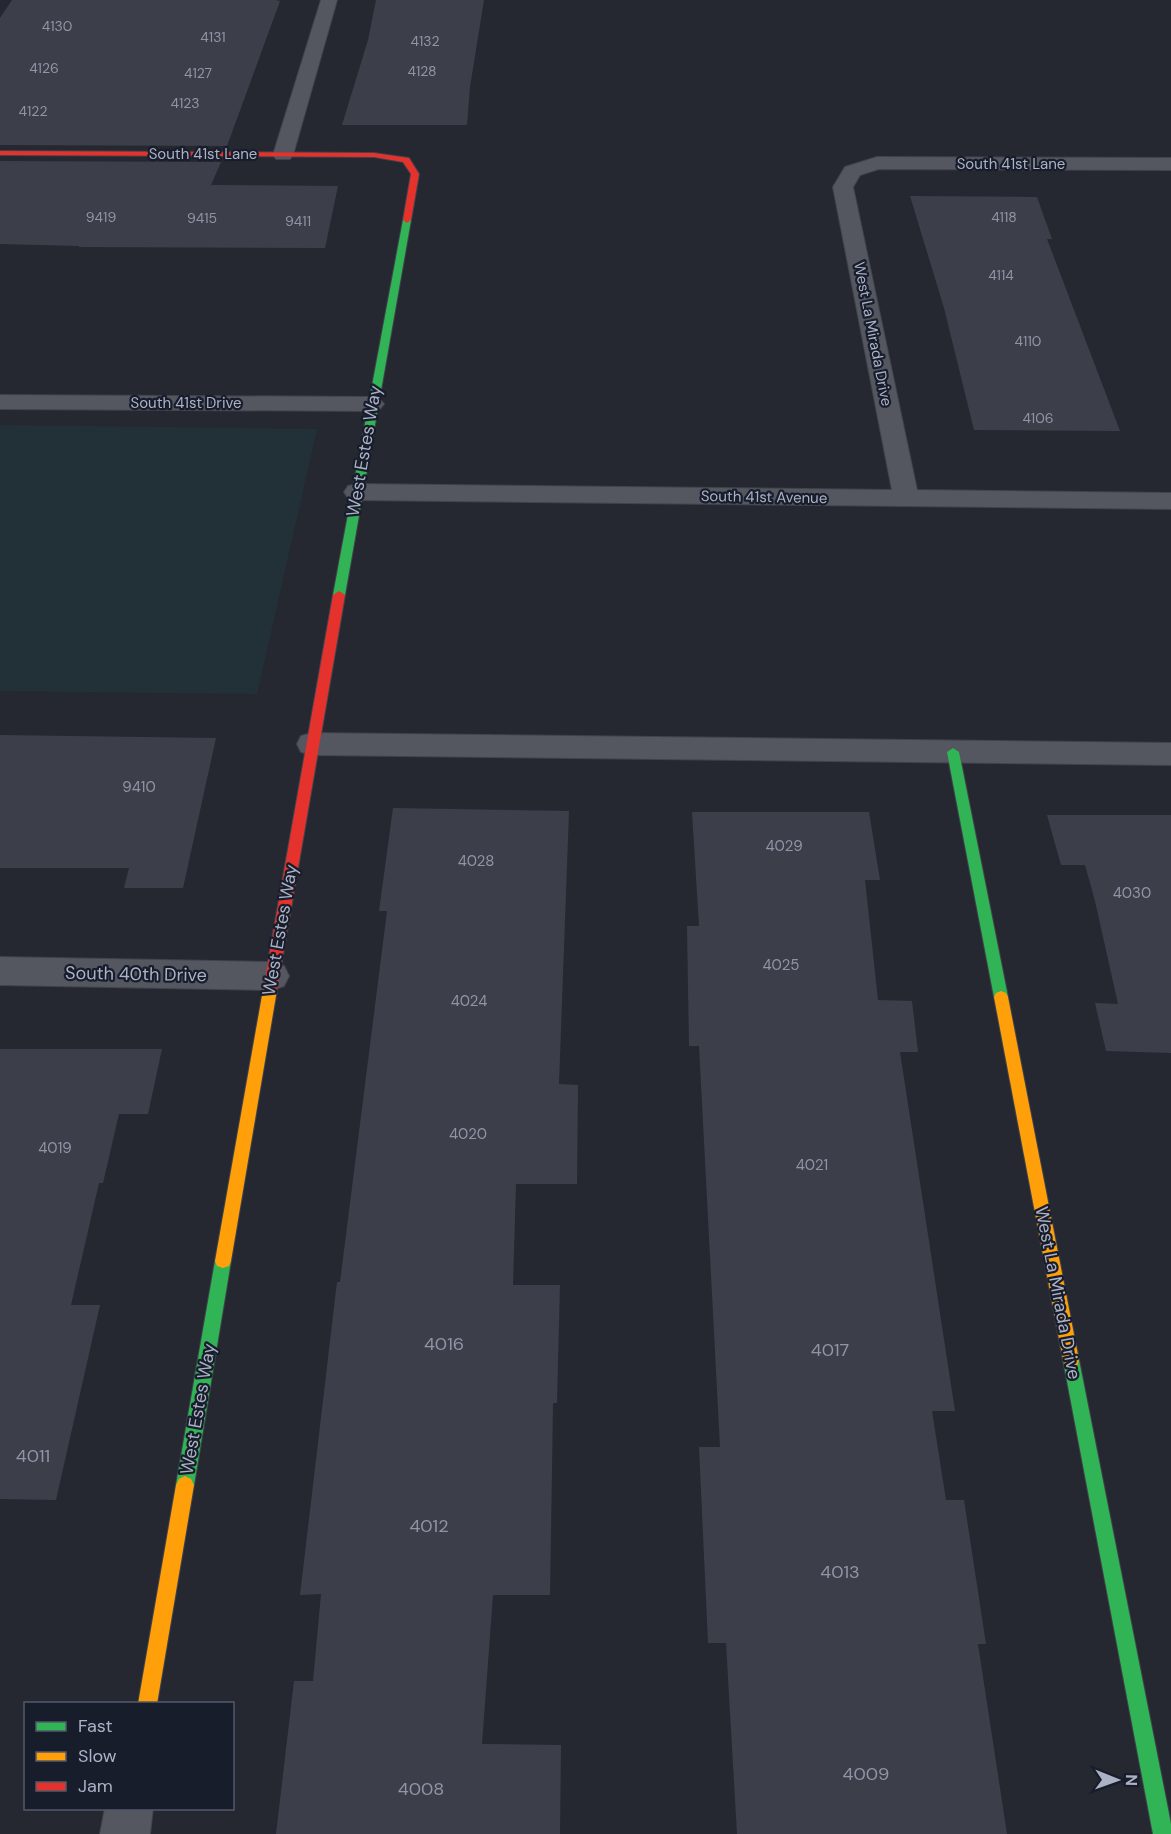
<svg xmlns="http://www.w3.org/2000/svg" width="1171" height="1834" viewBox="0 0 1171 1834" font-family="'DM Sans',sans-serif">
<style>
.green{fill:#223137}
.building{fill:#3c3f49}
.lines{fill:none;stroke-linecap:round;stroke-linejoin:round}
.street-casing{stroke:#41434b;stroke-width:2}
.fast-casing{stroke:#41434b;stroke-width:2}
.slow-casing{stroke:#41434b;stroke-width:2}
.jam-casing{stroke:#41434b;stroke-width:2}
.street{fill:#545660;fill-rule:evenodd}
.fast{fill:#30b455;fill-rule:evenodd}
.slow{fill:#ff9f0a;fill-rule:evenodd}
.jam{fill:#e5322d;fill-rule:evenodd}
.labels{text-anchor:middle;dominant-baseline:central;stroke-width:4.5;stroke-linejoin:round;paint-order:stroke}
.far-number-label{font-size:14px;fill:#9095a6}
.far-street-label{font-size:15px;fill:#acb2c5;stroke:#181d2c}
.number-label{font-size:15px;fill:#9095a6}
.street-label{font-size:18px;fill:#acb2c5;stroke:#181d2c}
.near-number-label{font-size:18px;fill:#9095a6}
</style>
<rect width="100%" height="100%" fill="#252831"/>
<!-- green -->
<polygon class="green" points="0,425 317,429 257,694 0,691"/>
<!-- building -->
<g class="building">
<polygon points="12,0 275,0 280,1 227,146 0,145 0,18"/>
<polygon points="376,0 484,0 470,87 467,125 342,125 368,40"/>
<polygon points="0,161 221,162 211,185 338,186 325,248 79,247 79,246 0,244"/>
<polygon points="910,196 1037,197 1052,239 1047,239 1120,431 974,430 944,308"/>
<polygon points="0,735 216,738 183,888 124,888 129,868 0,868"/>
<polygon points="393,808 569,811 559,1084 578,1085 577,1184 516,1184 513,1285 560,1285 557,1403 553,1403 550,1595 493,1595 482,1744 561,1745 560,1834 276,1834 294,1681 313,1681 321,1594 300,1595 337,1282 340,1282 387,911 379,911"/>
<polygon points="692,812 869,812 880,880 865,880 878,1000 912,1001 918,1052 900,1052 955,1411 932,1411 946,1500 964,1500 986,1644 978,1644 1007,1834 737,1834 726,1643 708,1643 699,1447 720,1447 699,1046 689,1046 687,926 699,926"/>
<polygon points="1047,815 1171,815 1171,1053 1106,1051 1095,1003 1118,1004 1095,901 1085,865 1061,865"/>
<polygon points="0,1049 162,1049 148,1114 119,1114 103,1183 99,1183 71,1305 100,1305 56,1500 0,1499"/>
</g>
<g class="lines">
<defs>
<g id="street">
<polygon points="321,0 337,0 293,155 290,159 276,159 273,155"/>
<polygon points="877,157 1171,158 1171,170 879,169 860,175 853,187 917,490 1171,493 1171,509 357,500 348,498 344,492 348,486 357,484 892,490 833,187 845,167"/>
<polygon points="0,395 372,397 380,399 384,404 380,409 372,411 0,409"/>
<polygon points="312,733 1171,743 1171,765 312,755 301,752 297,744 301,736"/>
<polygon points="0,957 272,962 284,966 289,976 284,986 272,990 0,985"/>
<polygon points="105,1808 153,1808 150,1834 100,1834"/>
</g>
<g id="fast">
<polygon points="407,217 411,220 345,595 339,599 333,595 403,220"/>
<polygon points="953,748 959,752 1008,997 1006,1001 1001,1003 996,1001 994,997 947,752"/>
<polygon points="223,1254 229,1256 231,1261 194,1485 191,1491 185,1494 179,1491 176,1485 215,1261 217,1256"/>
<polygon points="1071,1352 1077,1354 1079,1360 1171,1824 1171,1834 1153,1834 1063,1360 1065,1354"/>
</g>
<g id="slow">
<polygon points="270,984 275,986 277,990 231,1261 229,1266 223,1268 217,1266 215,1261 263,990 265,986"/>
<polygon points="1001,991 1006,993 1008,997 1079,1360 1077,1366 1071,1368 1065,1366 1063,1360 994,997 996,993"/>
<polygon points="185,1476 191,1479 194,1485 157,1704 138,1704 176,1485 179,1479"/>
</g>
<g id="jam">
<polygon points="0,151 374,153 409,158 419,174 411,220 407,223 403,220 411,174 403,162 374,157 0,155"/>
<polygon points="339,591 345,595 277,990 275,994 265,994 263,990 333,595"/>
</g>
</defs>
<!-- street casing -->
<use href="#street" class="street-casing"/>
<!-- fast casing -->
<use href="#fast" class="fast-casing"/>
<!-- slow casing -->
<use href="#slow" class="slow-casing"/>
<!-- jam casing -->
<use href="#jam" class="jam-casing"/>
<!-- street -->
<use href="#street" class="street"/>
<!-- fast -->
<use href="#fast" class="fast"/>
<!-- slow -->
<use href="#slow" class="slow"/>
<!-- jam -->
<use href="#jam" class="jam"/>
</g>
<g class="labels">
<!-- far-number labels -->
<g class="far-number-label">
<text x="57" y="26">4130</text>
<text x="213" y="37">4131</text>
<text x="425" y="41">4132</text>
<text x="44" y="68">4126</text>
<text x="422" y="71">4128</text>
<text x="198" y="73">4127</text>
<text x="185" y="103">4123</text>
<text x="33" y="111">4122</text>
<text x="101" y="217">9419</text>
<text x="1004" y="217">4118</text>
<text x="202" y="218">9415</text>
<text x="298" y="221">9411</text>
<text x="1001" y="275">4114</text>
<text x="1028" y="341">4110</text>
<text x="1038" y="418">4106</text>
</g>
<!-- far-street labels -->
<g class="far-street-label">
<text x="203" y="154">South 41st Lane</text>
<text x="1011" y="164">South 41st Lane</text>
<text transform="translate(873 334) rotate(79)">West La Mirada Drive</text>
<text x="186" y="403">South 41st Drive</text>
<text transform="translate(764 497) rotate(1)">South 41st Avenue</text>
</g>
<!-- number labels -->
<g class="number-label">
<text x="139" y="787">9410</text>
<text x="784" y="846">4029</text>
<text x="476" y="861">4028</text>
<text x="1132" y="893">4030</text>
<text x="781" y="965">4025</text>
<text x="469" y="1001">4024</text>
<text x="468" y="1134">4020</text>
<text x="55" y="1148">4019</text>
<text x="812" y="1165">4021</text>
</g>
<!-- street labels -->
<g class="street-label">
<text transform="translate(364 451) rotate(-80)">West Estes Way</text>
<text transform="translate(280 930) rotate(-80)">West Estes Way</text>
<text transform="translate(136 974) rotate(1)">South 40th Drive</text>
<text transform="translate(1058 1293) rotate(79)">West La Mirada Drive</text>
<text transform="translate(198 1409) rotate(-80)">West Estes Way</text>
</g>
<!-- near-number labels -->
<g class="near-number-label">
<text x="444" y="1344">4016</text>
<text x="830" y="1350">4017</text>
<text x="33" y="1456">4011</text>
<text x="429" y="1526">4012</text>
<text x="840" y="1572">4013</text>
<text x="866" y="1774">4009</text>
<text x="421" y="1789">4008</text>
</g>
</g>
<!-- legend -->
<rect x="24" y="1702" width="210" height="108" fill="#181d2c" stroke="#535969" stroke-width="1.5"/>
<rect x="36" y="1722" width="30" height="9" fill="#30b455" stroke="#535969" stroke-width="1.5"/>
<text x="78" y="1732" font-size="18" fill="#acb2c5">Fast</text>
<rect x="36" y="1752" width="30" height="9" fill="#ff9f0a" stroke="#535969" stroke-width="1.5"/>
<text x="78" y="1762" font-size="18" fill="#acb2c5">Slow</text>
<rect x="36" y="1782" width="30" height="9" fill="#e5322d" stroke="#535969" stroke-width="1.5"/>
<text x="78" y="1792" font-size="18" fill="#acb2c5">Jam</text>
<!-- north arrow -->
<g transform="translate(1117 1780) rotate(91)" stroke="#181d2c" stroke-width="4.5" paint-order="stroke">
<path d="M0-4.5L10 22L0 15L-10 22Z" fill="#acb2c5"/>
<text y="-9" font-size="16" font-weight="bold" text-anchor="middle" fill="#acb2c5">N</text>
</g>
</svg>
